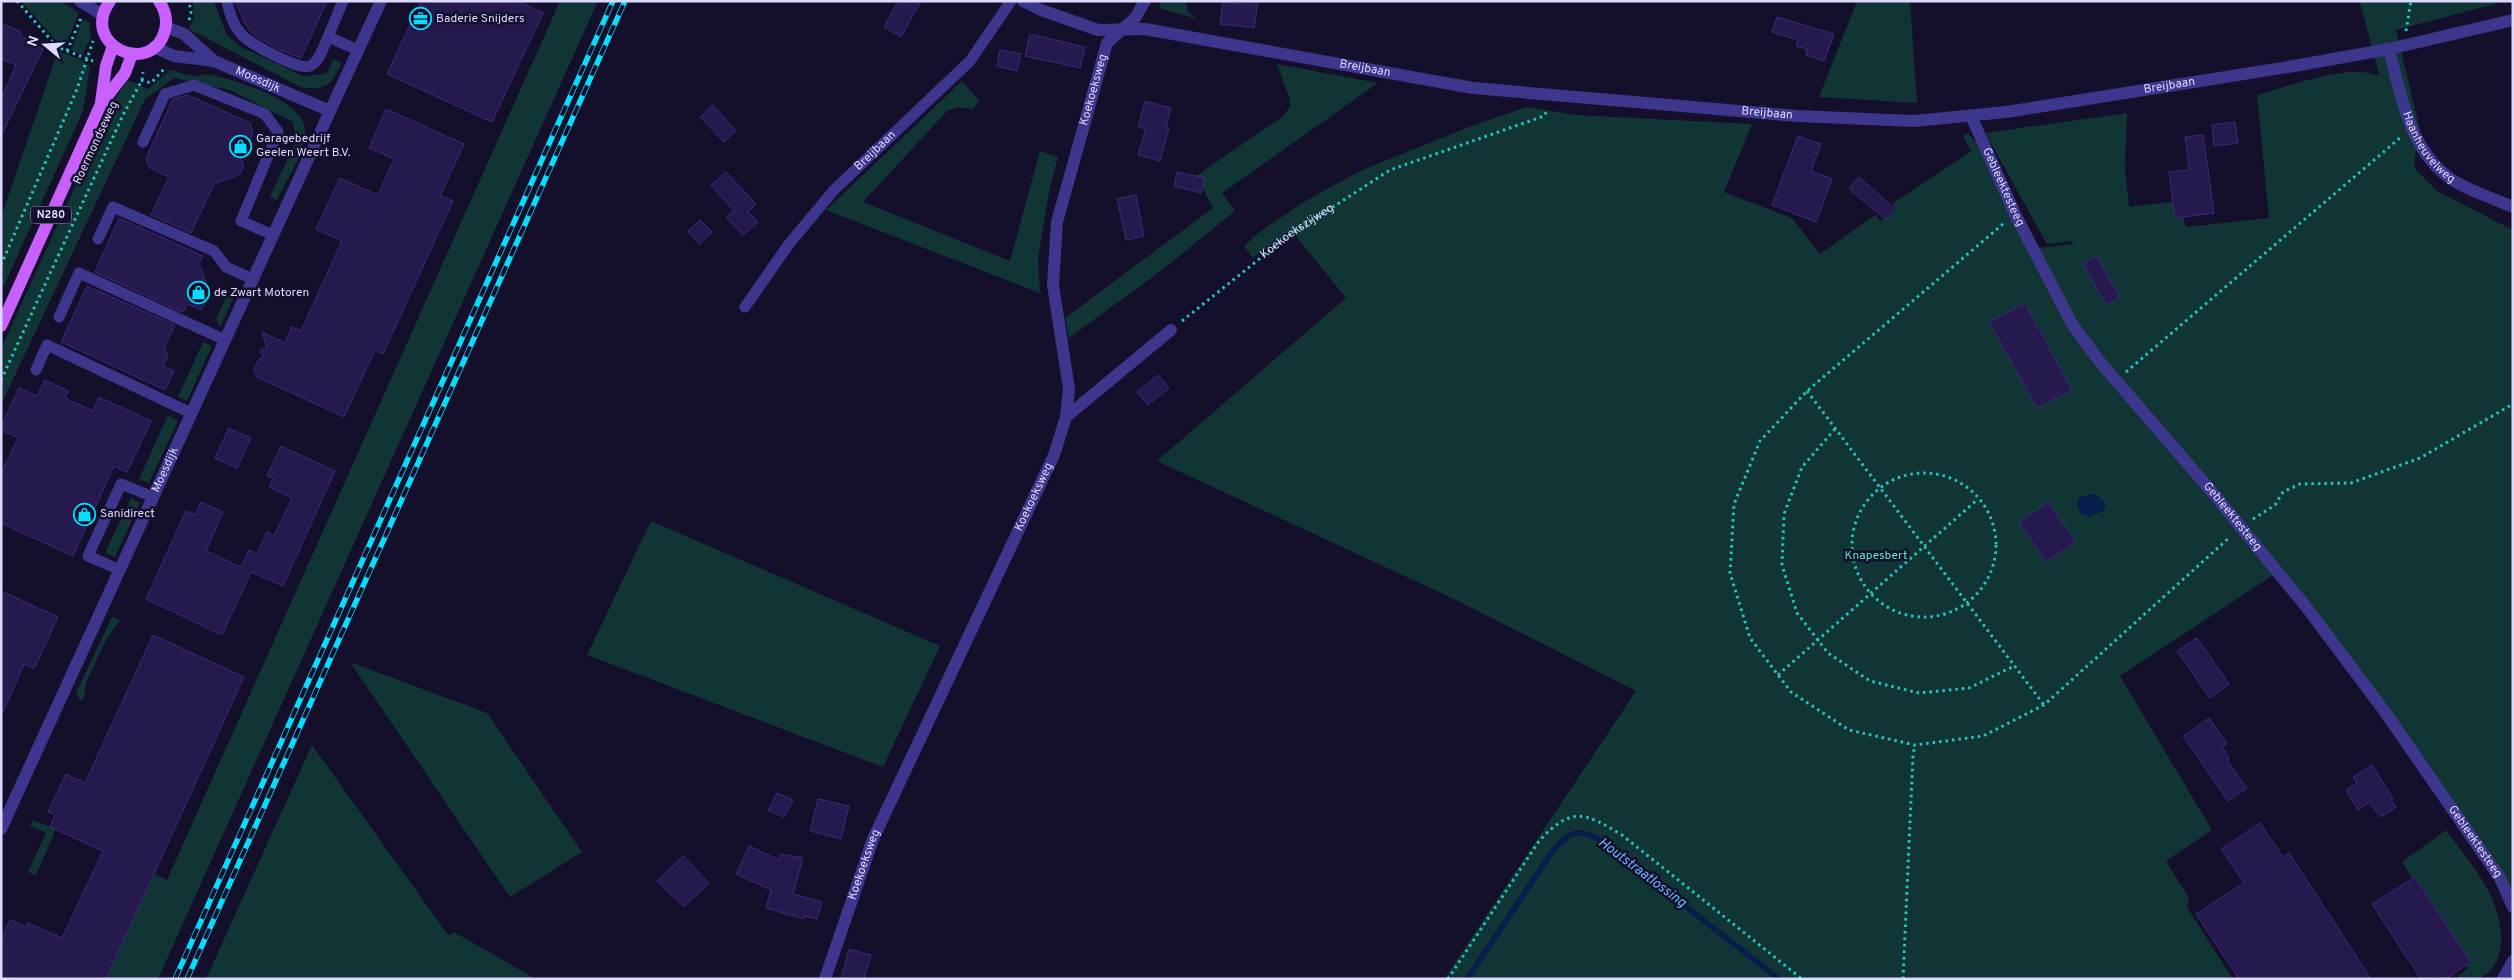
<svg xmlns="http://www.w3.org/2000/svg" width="2514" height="980" viewBox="0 0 2514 980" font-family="Overpass,sans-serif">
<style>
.green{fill:#113535}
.water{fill:#071e4c}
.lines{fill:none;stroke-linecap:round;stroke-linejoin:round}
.stream{stroke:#071e4c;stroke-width:5.5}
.building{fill:#25194d;stroke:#3c2a7b}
.path{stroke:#27c5c0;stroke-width:3;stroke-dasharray:2.5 4;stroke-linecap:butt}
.service{stroke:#3c378d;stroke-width:11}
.minor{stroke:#3c378d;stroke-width:12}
.primary{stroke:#c860ff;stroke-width:12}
.rail-casing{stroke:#05deff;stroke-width:5.5}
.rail{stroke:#140f2b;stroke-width:4;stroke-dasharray:11;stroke-linecap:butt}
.labels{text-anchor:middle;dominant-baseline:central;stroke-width:5;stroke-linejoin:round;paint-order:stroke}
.shield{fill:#140f2b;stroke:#a19cbf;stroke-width:1}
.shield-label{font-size:11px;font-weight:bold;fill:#ded9ff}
.poi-label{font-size:12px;fill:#ded9ff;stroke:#140f2b;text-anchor:start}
.street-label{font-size:12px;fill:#ded9ff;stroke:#140f2b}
.park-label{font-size:12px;fill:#5be9ca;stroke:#140f2b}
.water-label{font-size:14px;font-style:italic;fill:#67b4ff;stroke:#140f2b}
</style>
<rect width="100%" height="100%" fill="#140f2b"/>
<!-- green -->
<g class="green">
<polygon points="21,1 60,1 79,13 65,46 59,44"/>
<path d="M193 1 214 2 227 35 241 47 303 76 326 74 334 59 342 63C331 84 327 91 301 87L189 29 194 18Z"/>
<polygon points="560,1 598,1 158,979 106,979 154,874 167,880"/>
<polygon points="1161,1 1186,1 1188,12 1197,19 1159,8"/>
<polygon points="1857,1 1910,1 1917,103 1819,97"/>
<path d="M2358 1H2506L2396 30 2420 130 2414 164 2417 171 2437 191 2513 230V894L2281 570 2120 676 2212 830 2166 861 2188 896 2189 904 2186 906 2233 979H1444L1636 691 1454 599 1157 461 1346 298 1291 230 1253 258 1244 246 1262 230 1309 199 1362 170 1469 127 1527 107 1577 115 1752 124 1724 192 1792 218 1820 254 1875 215 1881 221 1896 209 1892 204 1971 151 1963 136 1968 133 1976 143 2030 249 2073 244 2071 241 2047 244 1985 133 2127 113 2125 168 2129 207 2178 201 2186 227 2269 218 2257 95C2282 88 2352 63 2373 75L2379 74 2360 3Z"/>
<polygon points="83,19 89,23 91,37 82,55 71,50"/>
<polygon points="58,51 82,60 90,67 83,111 1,292 1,217"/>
<polygon points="1277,64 1378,83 1222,193 1235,211 1162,270 1069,338 1065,318 1213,208 1196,176 1282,117 1290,107 1290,100"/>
<path d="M170 70C178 72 187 76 196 76 201 75 206 74 211 75 234 79 305 101 305 130 305 154 287 179 277 200L270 197 296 141 293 122 230 90 174 78 145 99 1 405V349L114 101 127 80 148 89Z"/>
<polygon points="962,81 979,101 973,109 958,107 947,111 863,202 1010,261 1040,151 1058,157 1050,187 1038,258 1040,293 826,210"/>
<polygon points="234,288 237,290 220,327 216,320 229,290"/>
<polygon points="203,342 212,346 187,401 178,397"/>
<polygon points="168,415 178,421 149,483 139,479"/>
<polygon points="131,498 140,503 115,557 105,553"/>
<polygon points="651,521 940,646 883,767 587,655"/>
<polygon points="112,617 120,620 105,642 87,680 83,700 80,700 76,693"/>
<polygon points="350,662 487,713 582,852 510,897"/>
<polygon points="312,745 448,935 454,932 536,979 206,979"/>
<polygon points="33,820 56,829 36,875 28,872 46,833 30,826"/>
<path d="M2446 830C2460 850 2477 869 2488 890 2501 915 2512 960 2482 977 2475 980 2463 979 2455 979L2468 968 2402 862Z"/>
</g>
<!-- water -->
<polygon class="water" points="2089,494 2097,495 2106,504 2104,511 2089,517 2080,513 2077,504 2079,498"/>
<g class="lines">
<!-- stream -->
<path class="stream" d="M1467 979 1552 852C1568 833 1576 826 1600 840L1779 979"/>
</g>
<!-- building -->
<g class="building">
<polygon points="235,1 327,1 301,58 278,49 254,35 245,24"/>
<polygon points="421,1 518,1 543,13 492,122 387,74"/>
<polygon points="898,1 921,1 901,37 884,27"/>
<polygon points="1240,1 1258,1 1254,28 1220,24 1223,2 1240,4"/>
<polygon points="1777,17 1834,34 1824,61 1806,55 1807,49 1796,46 1798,40 1772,32"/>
<polygon points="1,23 21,32 20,36 27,39 26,42 43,49 1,136 1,99 16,65 1,59"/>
<polygon points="1030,34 1085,47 1080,68 1025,56"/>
<polygon points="1000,50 1021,54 1017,71 997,66"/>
<polygon points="188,95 250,123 253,133 241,159 244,166 240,174 214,184 191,233 151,215 169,177 150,168 146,158 173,99"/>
<polygon points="1145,101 1171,108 1166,127 1169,128 1160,161 1138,155 1146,129 1138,127"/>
<polygon points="713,105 736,131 724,142 700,117"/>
<polygon points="386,109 464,144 440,196 453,201 383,354 375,350 344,417 257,377 254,370 259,359 263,357 260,350 267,348 262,332 285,343 292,327 301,331 342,241 316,229 340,178 378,195 394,159 369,148"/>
<polygon points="2235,122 2238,143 2214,146 2212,125"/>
<polygon points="2203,135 2214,213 2175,218 2169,172 2189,170 2185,137"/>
<polygon points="1798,136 1821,144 1811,171 1832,179 1816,222 1772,205"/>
<polygon points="726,172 756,204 748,212 758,222 743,235 726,217 734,211 711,185"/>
<polygon points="1177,172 1205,178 1201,193 1174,186"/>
<polygon points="1859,177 1895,209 1886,220 1849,189"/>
<polygon points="1136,195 1144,236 1126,240 1117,199"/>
<polygon points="119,218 203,256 199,264 208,288 205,294 208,296 201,310 188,304 184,311 181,312 95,272"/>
<polygon points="700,220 712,232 699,244 688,231"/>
<polygon points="2097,256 2120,298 2106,305 2083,264"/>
<polygon points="87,286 175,325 164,347 168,355 163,366 174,371 165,390 61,342"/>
<polygon points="2025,303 2072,390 2037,408 1989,322"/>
<polygon points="1158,375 1169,388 1148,405 1137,392"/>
<polygon points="45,380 69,391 65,398 93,411 99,397 151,421 127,472 114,466 73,556 1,523 1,474 18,438 1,430 1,427 19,388 37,396"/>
<polygon points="229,428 251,438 237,468 215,458"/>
<polygon points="281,446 335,471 283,586 251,572 222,635 146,599 186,511 195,515 201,502 223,512 206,551 241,567 249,550 257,554 267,532 274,536 292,498 269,487 273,478 267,476"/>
<polygon points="2048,502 2076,542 2046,562 2019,522"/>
<polygon points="1,591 58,617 34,669 24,664 1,717"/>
<polygon points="153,635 244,677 106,979 1,979 1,939 10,920 26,927 28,923 62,938 103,851 50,827 55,815 48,812 66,774 85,783"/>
<polygon points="2197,638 2229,684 2210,698 2177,651"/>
<polygon points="2209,718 2227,744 2222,747 2229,758 2227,760 2247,788 2228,801 2183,736"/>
<polygon points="2372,765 2393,799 2391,800 2396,807 2381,817 2369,802 2358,810 2346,790 2357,783 2353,777"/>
<polygon points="777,793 793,800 784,817 768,810"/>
<polygon points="818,799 849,806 841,839 810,831"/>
<polygon points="2260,823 2283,857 2289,853 2371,979 2239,979 2196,914 2244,883 2221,849"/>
<polygon points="749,846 779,860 781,854 803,858 793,894 822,902 817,919 805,916 804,919 766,908 771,890 736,874"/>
<polygon points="683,856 709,883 684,907 657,881"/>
<polygon points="2415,877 2471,962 2446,979 2421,979 2372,904"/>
<polygon points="849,949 871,955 864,979 841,979"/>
</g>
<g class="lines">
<!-- path -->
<g class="path">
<polyline points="17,1 57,47 93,61"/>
<polyline points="189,20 191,13 189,1"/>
<polyline points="2406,31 2411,1"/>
<polyline points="67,51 81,18"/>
<polyline points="141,80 151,83 165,68"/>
<polyline points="2003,224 1807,391 1760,441 1734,504 1730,573 1750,638 1791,692 1849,730 1915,745 1983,736 2044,705 2230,537"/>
<polyline points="1,265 77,89 93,41"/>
<path id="s1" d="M1182 321 1288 236 1390 170 1544 116 1548 109"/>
<polyline points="2126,372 2401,137"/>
<polyline points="1,380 123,115 142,80 143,72"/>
<polyline points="1807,391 2044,705"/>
<polyline points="1835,429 1802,467 1784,514 1782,565 1797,613 1828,653 1870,681 1919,693 1969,688 2014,666"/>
<circle cx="1924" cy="545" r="72"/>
<polyline points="2253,519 2275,505 2283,492 2300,484 2351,483 2420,458 2513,404"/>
<polyline points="1778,675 1978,499"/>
<path d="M1448 979 1539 841C1572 806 1584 812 1622 835L1802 979"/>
<polyline points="1903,979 1913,755 1915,745"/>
</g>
<!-- service -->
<g class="service">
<path d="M227 1C229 12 233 25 241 34 249 43 299 71 310 66 320 62 324 45 328 37"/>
<polyline points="343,1 328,37 358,50"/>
<polyline points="143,142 165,94 194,85 265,114 278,132 241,221 273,235"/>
<polyline points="98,239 113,207 214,251 226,267 253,279"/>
<path id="s2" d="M745 307 789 244 834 190 970 61 1011 1"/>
<polyline points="59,317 79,273 225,340"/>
<polyline points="36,370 47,345 191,413"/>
<polyline points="120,570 88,556 121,484 153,497"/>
</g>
<!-- minor -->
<g class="minor">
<polyline points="80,1 103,15"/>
<path id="s3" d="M1023 1 1041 10 1098 30 1145 29 1473 88 1797 116 1914 121 2006 112 2294 66 2389 49 2513 20"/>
<polyline points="166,27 184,34 214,61"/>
<path id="s4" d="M154 47 174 56 214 61 330 111 381 1"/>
<path id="s5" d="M2389 49C2401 95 2408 145 2447 176 2461 188 2495 199 2513 207"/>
<path id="s6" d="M1971 116 2015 214 2072 324 2100 362 2213 493 2307 608 2385 712 2500 878 2513 907"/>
<polyline points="1066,417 1171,330"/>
<path id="s7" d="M1 829 330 111"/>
<path id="s8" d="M825 979 873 839 1054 455 1066 417 1069 389 1053 285 1057 222 1107 43 1135 18 1145 1"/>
<polyline points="2503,979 2513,961"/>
</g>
<!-- primary -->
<g class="primary">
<path d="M110 1C78 46 153 78 165 30 168 19 165 10 159 1"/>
<polyline points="101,102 106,66 113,46"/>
<polyline points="1,326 101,104 125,73 132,54"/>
</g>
<defs>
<g id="rail">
<polyline points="175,979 613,1"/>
<polyline points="187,979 625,1"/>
</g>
</defs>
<!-- rail casing -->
<use href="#rail" class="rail-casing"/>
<!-- rail -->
<use href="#rail" class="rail"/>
</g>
<!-- icons -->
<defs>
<symbol id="office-ring" viewBox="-11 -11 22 22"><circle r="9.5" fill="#140f2b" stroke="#05deff" stroke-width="1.5"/><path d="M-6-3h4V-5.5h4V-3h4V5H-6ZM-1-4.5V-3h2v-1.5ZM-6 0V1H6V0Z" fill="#05deff"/></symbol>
<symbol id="shop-ring" viewBox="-11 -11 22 22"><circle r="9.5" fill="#140f2b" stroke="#05deff" stroke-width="1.5"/><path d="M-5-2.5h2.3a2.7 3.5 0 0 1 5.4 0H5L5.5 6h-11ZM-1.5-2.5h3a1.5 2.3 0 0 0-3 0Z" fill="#05deff"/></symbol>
</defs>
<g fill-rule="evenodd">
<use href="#office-ring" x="408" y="6" width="25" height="25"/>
<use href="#shop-ring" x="228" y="134" width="25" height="25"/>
<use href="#shop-ring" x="186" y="280" width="25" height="25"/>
<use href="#shop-ring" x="72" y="502" width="25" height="25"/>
</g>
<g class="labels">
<!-- shield labels -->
<rect class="shield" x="31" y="206.5" width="40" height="17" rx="4"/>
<g class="shield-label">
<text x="51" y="215">N280</text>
</g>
<!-- poi labels -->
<g class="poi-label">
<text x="436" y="19">Baderie Snijders</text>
<text x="256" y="139">Garagebedrijf<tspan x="256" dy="14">Geelen Weert B.V.</tspan></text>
<text x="214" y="293">de Zwart Motoren</text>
<text x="100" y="514">Sanidirect</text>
</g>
<!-- street labels -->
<g class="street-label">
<text stroke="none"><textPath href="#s3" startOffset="351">Breijbaan</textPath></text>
<text stroke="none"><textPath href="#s4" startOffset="110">Moesdijk</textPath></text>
<text stroke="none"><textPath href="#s3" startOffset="1161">Breijbaan</textPath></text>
<text stroke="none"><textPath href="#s8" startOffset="946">Koekoeksweg</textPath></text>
<text stroke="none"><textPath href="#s3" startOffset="756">Breijbaan</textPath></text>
<text transform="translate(96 143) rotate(-65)">Roermondseweg</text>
<text stroke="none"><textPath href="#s5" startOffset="108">Haanheuvelweg</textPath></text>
<text stroke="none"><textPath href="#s2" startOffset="204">Breijbaan</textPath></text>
<text stroke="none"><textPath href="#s6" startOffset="78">Gebleektesteeg</textPath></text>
<text stroke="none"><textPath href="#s1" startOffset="146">Koekoekszijweg</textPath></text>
<text stroke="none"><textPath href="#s7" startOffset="395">Moesdijk</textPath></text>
<text stroke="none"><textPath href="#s8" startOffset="526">Koekoeksweg</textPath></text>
<text stroke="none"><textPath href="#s6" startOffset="482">Gebleektesteeg</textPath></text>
<text stroke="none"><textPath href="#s6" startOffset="888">Gebleektesteeg</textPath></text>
<text stroke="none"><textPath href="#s8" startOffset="121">Koekoeksweg</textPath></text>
</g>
<!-- park labels -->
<g class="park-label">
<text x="1876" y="556">Knapesbert</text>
</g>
<!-- water labels -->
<g class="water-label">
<text transform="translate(1642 873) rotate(37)">Houtstraatlossing</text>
</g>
</g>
<!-- border -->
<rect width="2514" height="980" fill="none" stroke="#ded9ff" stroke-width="5"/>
<!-- north arrow -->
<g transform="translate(45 45) rotate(288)" stroke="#140f2b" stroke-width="4" paint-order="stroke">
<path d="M0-4L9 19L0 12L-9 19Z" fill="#ded9ff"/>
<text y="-8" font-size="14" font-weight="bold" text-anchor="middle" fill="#ded9ff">N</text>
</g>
</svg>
